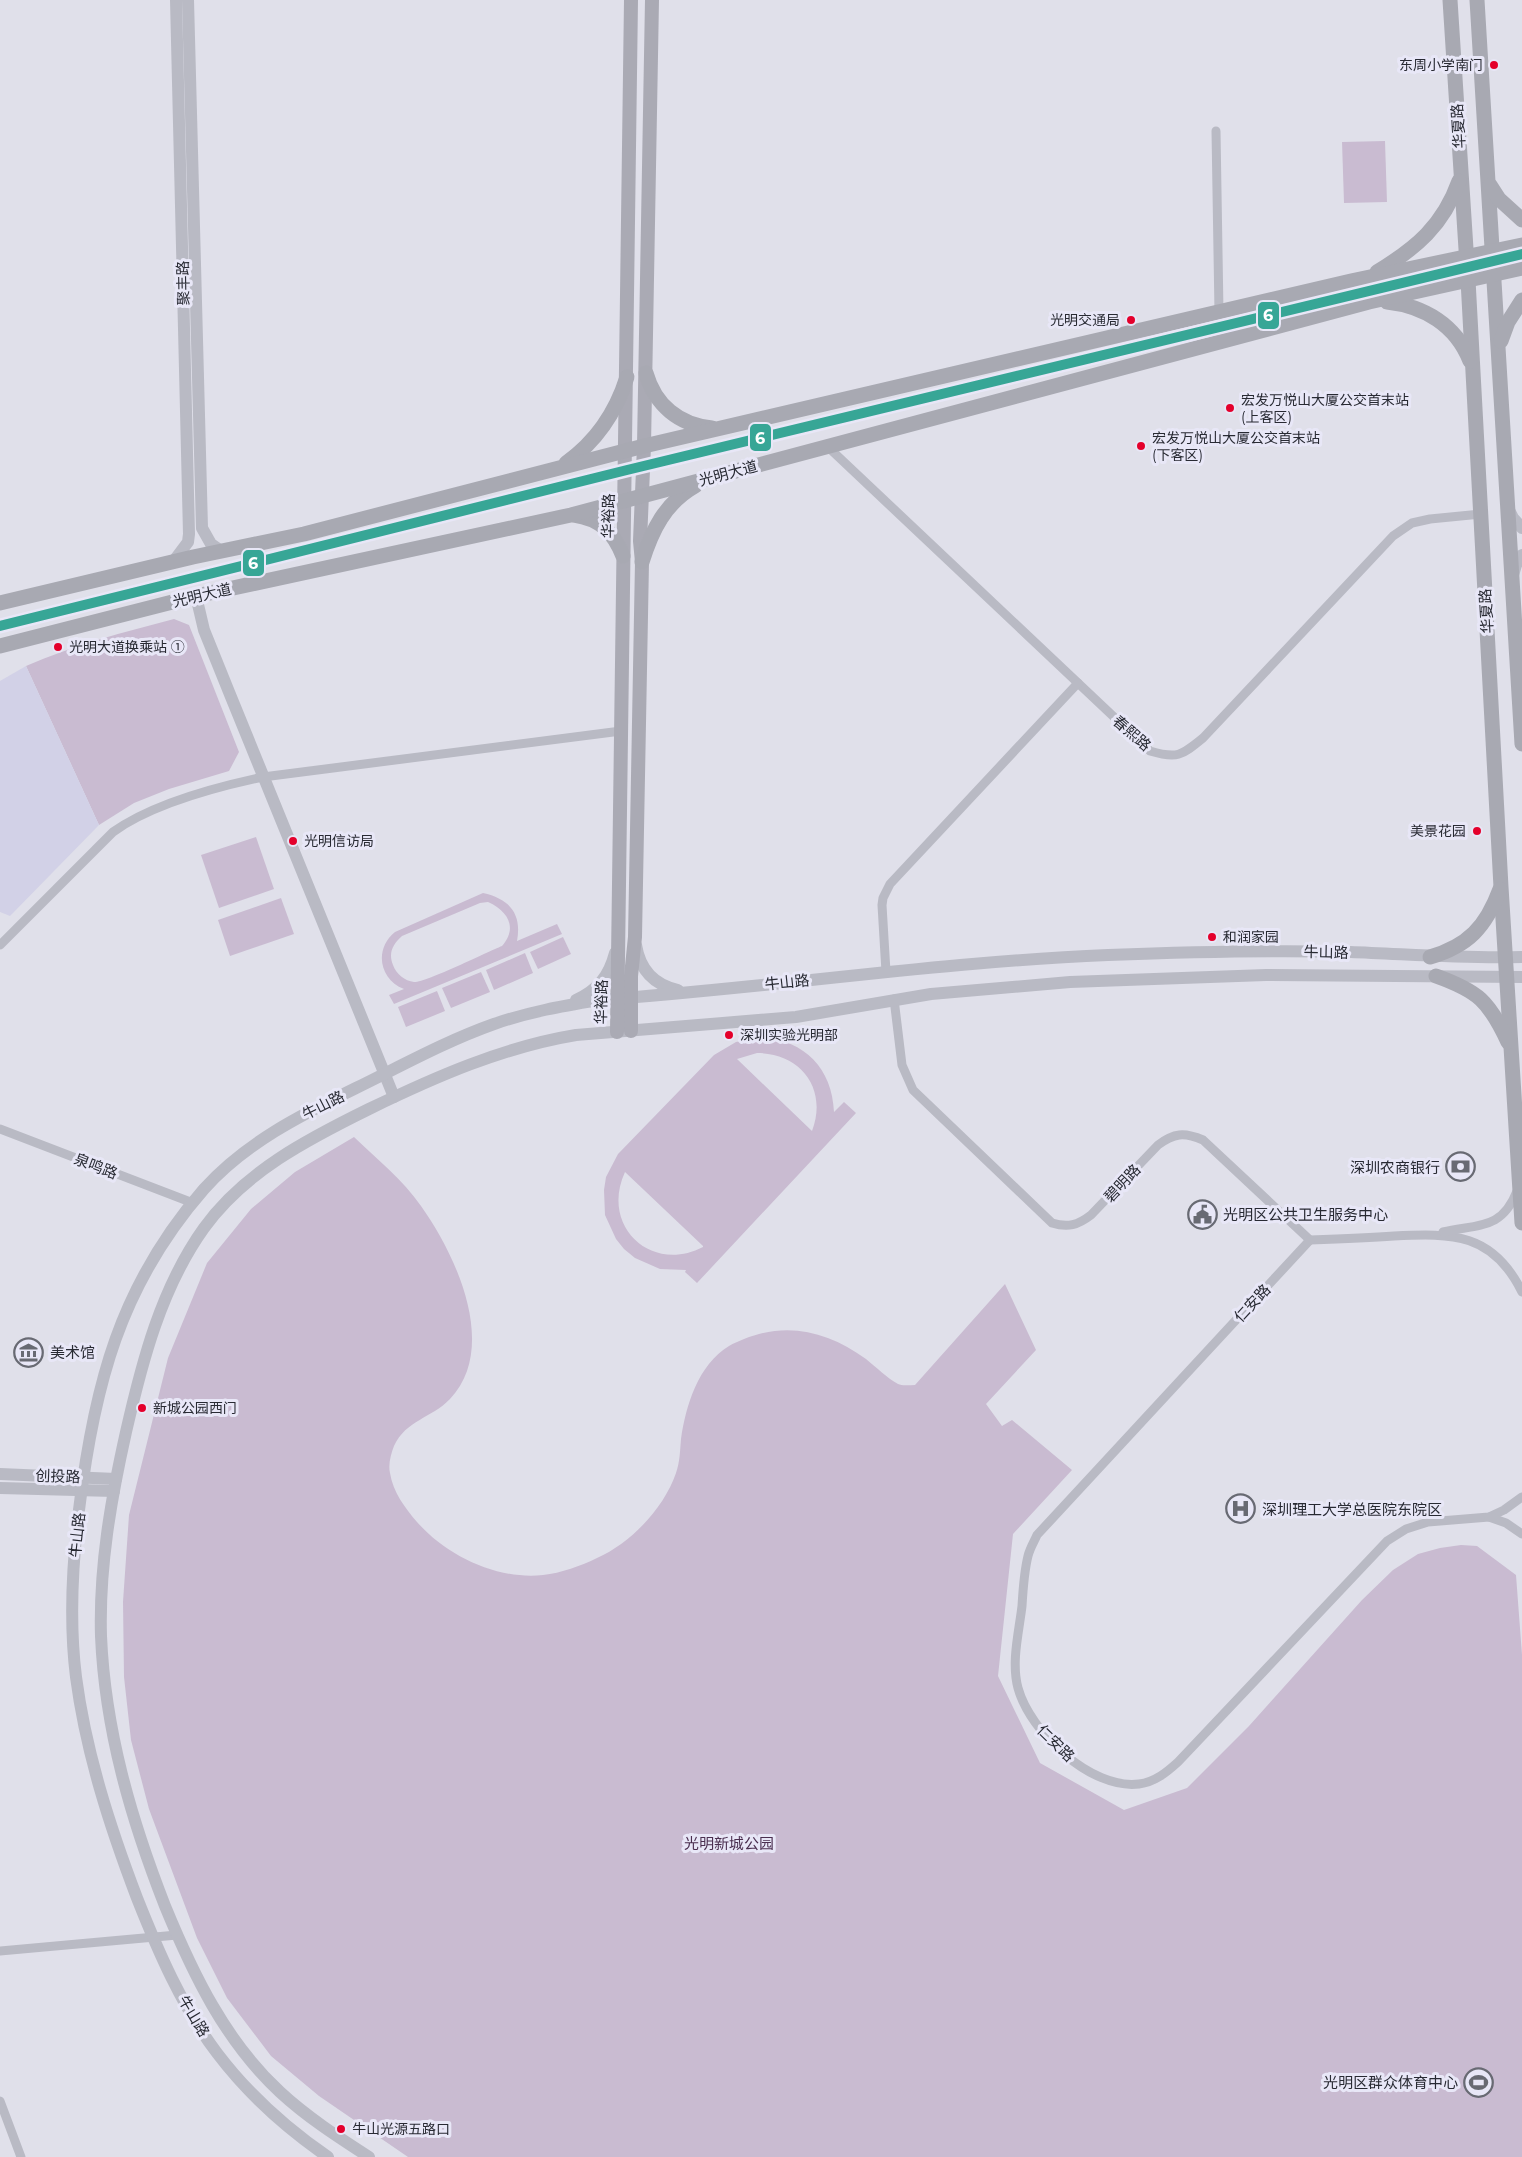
<svg xmlns="http://www.w3.org/2000/svg" width="1522" height="2157" viewBox="0 0 1522 2157" font-family="Montserrat,'Noto Sans SC',sans-serif">
<style>
.green{fill:#c9bbd1;fill-rule:evenodd}
.plaza{fill:#d2d1e7}
.lines{fill:none;stroke-linecap:round;stroke-linejoin:round}
.minor{stroke:#b9bac4;stroke-width:9}
.tertiary{stroke:#b9bac4;stroke-width:12}
.secondary{stroke:#aaaab4;stroke-width:14}
.primary{stroke:#a8a9b2;stroke-width:15}
.metro-1-casing{stroke:#e8e7f7;stroke-width:15}
.metro-1{stroke:#37a696;stroke-width:10}
.bus-dot{fill:#e4002b;stroke:#e8e7f7;stroke-width:2}
.labels{text-anchor:middle;dominant-baseline:central;stroke-width:6;stroke-linejoin:round;paint-order:stroke}
.bus-label{font-size:14px;fill:#282a33;stroke:#e8e7f7;text-anchor:start}
.street-label{font-size:15px;fill:#282a33;stroke:#e8e7f7}
.poi-label{font-size:15px;fill:#282a33;stroke:#e8e7f7;text-anchor:start}
.park-label{font-size:15px;fill:#4a2e4f;stroke:#e8e7f7}
.line-badge{stroke:#e8e7f7;stroke-width:2}
.badge-label{font-size:16px;text-anchor:middle;font-weight:bold;fill:#fff}
</style>
<rect width="100%" height="100%" fill="#e0e0ea"/>
<!-- green -->
<g class="green">
<polygon points="1385,141 1387,202 1344,203 1342,142"/>
<path d="M174 619 189 625 239 752 229 771 169 789 134 803 99 825 26 666C74 645 124 632 174 619Z"/>
<polygon points="256,837 274,889 219,908 201,855"/>
<path d="M483 893C510 899 522 914 517 941L557 924 562 934 394 1004 389 995 404 989C379 979 374 949 395 932ZM488 902C508 911 518 928 502 946 487 952 425 983 414 982 405 981 396 974 393 965 388 953 393 944 402 936L480 903Z"/>
<polygon points="281,898 294,934 230,956 218,920"/>
<polygon points="563,937 571,954 538,969 530,952"/>
<polygon points="525,953 533,973 494,990 486,970"/>
<polygon points="481,972 490,992 451,1008 442,988"/>
<polygon points="437,991 445,1011 406,1027 398,1007"/>
<path d="M762 1037C805 1041 832 1068 834 1112L844 1102 856 1113 697 1283 685 1272 686 1270 660 1269 635 1258 624 1249 616 1239 605 1215 604 1190 606 1177 618 1154 714 1055 736 1042ZM757 1053C801 1053 828 1089 812 1131L737 1059ZM625 1172 703 1246V1247C651 1274 600 1226 625 1172Z"/>
<path d="M354 1137C377 1159 403 1180 421 1206 456 1255 499 1347 450 1399 432 1418 406 1420 394 1446 391 1454 388 1464 390 1473 393 1492 405 1508 417 1522 447 1556 497 1580 543 1575 561 1573 581 1566 597 1558 631 1543 664 1508 676 1473 680 1462 680 1450 681 1439 686 1405 698 1365 729 1346 733 1343 740 1341 744 1339 788 1321 829 1332 866 1359 876 1367 887 1378 898 1384 902 1386 909 1385 915 1385L1005 1284 1036 1350 986 1404 1002 1426 1012 1420 1072 1470 1013 1534 998 1676 1040 1763 1124 1810 1187 1788 1249 1726 1362 1600 1393 1570 1418 1554 1440 1548 1461 1545 1477 1546 1516 1575 1522 1655V2157H408L319 2096 271 2056 227 1998 197 1938 149 1809 131 1740 124 1677 123 1602 129 1515 168 1358 207 1263 251 1209 295 1172Z"/>
</g>
<!-- plaza -->
<polygon class="plaza" points="26,666 99,825 10,916 0,912 0,681"/>
<g class="lines">
<!-- minor -->
<g class="minor">
<polyline points="1216,131 1219,312"/>
<path d="M828 447 1150 751C1177 759 1181 756 1203 738L1393 536 1412 523 1430 519 1481 514"/>
<path d="M0 945 113 832C152 804 216 787 263 777L621 731"/>
<polyline points="886,972 882,905 883,898 890,884 1078,683"/>
<path d="M894 999 902 1065 913 1090 1052 1223C1068 1228 1078 1225 1091 1215L1158 1145C1174 1133 1184 1132 1203 1140L1310 1240C1338 1239 1366 1238 1394 1236 1453 1233 1493 1233 1522 1292"/>
<polyline points="0,1129 193,1203"/>
<path d="M1443 1232C1478 1224 1502 1230 1517 1191"/>
<path d="M1310 1240 1037 1535C1034 1542 1030 1548 1028 1556 1024 1572 1023 1589 1022 1606 1019 1632 1011 1662 1018 1688 1030 1732 1091 1790 1139 1784 1155 1782 1167 1772 1178 1762L1387 1541 1406 1529 1428 1522 1489 1517 1504 1510 1522 1497"/>
<polyline points="1489,1517 1506,1523 1522,1534"/>
<polyline points="0,1951 177,1935"/>
<polyline points="0,2101 21,2157"/>
</g>
<!-- tertiary -->
<g class="tertiary">
<polyline points="188,0 202,528 211,544 221,551"/>
<polyline points="1509,510 1513,518 1522,528"/>
<polyline points="173,562 188,542 189,534 176,0"/>
<polyline points="1513,575 1516,565 1522,555"/>
<polyline points="196,596 204,630 229,692 394,1097"/>
<path d="M636 945C640 970 654 985 678 990"/>
<path d="M576 1000C598 990 609 976 615 953"/>
<polyline points="0,1474 116,1479"/>
<polyline points="0,1488 114,1491"/>
<path d="M328 2157C286 2128 248 2094 217 2053 182 2007 158 1951 137 1898 110 1827 86 1753 76 1677 69 1621 72 1566 79 1510 94 1386 120 1285 204 1189 245 1143 301 1115 356 1088 401 1066 446 1041 494 1024 528 1012 563 1006 598 1000 768 988 937 962 1108 955 1188 952 1269 950 1350 952 1407 954 1464 959 1522 957"/>
<path d="M369 2157C338 2137 307 2117 280 2092 225 2041 193 1974 165 1906 131 1819 105 1730 101 1636 99 1567 111 1499 126 1432 142 1362 161 1288 204 1228 244 1172 308 1139 369 1109 435 1077 503 1047 576 1035L796 1017 931 994 1070 982 1266 975 1522 977"/>
</g>
<!-- secondary -->
<g class="secondary">
<polyline points="631,1031 631,976 635,937 642,562 640,541 644,446 652,0"/>
<polyline points="617,1032 631,0"/>
</g>
<!-- primary -->
<g class="primary">
<polyline points="1450,0 1468,280 1501,887 1522,1223"/>
<polyline points="1477,0 1522,744"/>
<polyline points="1490,185 1499,199 1522,220"/>
<path d="M1377 272C1416 248 1443 226 1459 181"/>
<path d="M1387 302C1424 306 1456 325 1470 361"/>
<polyline points="1501,341 1508,322 1522,300"/>
<path d="M646 373C655 405 679 425 712 428"/>
<path d="M566 463C597 441 616 412 627 377"/>
<path d="M574 515C601 519 613 532 623 556"/>
<path d="M642 562C652 530 665 503 695 486"/>
<polyline points="0,603 193,557 304,534 644,446 1351,281 1522,245"/>
<polyline points="0,646 196,596 571,515 1369,302 1522,268"/>
<path d="M1430 957C1468 946 1486 927 1500 889"/>
<path d="M1436 976C1478 991 1489 1001 1508 1042"/>
</g>
<defs>
<polyline id="metro-1" points="0,626 627,470 1522,254"/>
</defs>
<!-- metro-1 casing -->
<use href="#metro-1" class="metro-1-casing"/>
<!-- metro-1 -->
<use href="#metro-1" class="metro-1"/>
</g>
<!-- icons -->
<defs>
<symbol id="bank-ring" viewBox="-11 -11 22 22"><circle r="9.5" fill="#e8e7f7" stroke="#686a73" stroke-width="1.5"/><path d="M-6-4H6V4H-6ZM0-2.3a2.3 2.3 0 1 0 0 4.6a2.3 2.3 0 1 0 0-4.6Z" fill="#686a73"/></symbol>
<symbol id="civic-ring" viewBox="-11 -11 22 22"><circle r="9.5" fill="#e8e7f7" stroke="#686a73" stroke-width="1.5"/><path d="M-.6-6.5H3V-4.5H.6V-3L4-1V1h2V6H-6V1h2V-1L-.6-3ZM-1.2 2.5V6h2.4V2.5Z" fill="#686a73"/></symbol>
<symbol id="museum-ring" viewBox="-11 -11 22 22"><circle r="9.5" fill="#e8e7f7" stroke="#686a73" stroke-width="1.5"/><path d="M0-6L6-3V-2H-6V-3ZM-5-1h2V3h-2ZM-1-1h2V3h-2ZM3-1h2V3H3ZM-6 4H6V6H-6Z" fill="#686a73"/></symbol>
<symbol id="hospital-ring" viewBox="-11 -11 22 22"><circle r="9.5" fill="#e8e7f7" stroke="#686a73" stroke-width="1.5"/><path d="M-5-5h3v3.5h4V-5h3V5h-3V1.5h-4V5h-3Z" fill="#686a73"/></symbol>
<symbol id="stadium-ring" viewBox="-11 -11 22 22"><circle r="9.5" fill="#e8e7f7" stroke="#686a73" stroke-width="1.5"/><path d="M0-5a6.5 5 0 1 0 0 10a6.5 5 0 1 0 0-10ZM-3.5-1.8h7v3.6h-7Z" fill="#686a73"/></symbol>
</defs>
<g fill-rule="evenodd">
<use href="#bank-ring" x="1444" y="1150" width="33" height="33"/>
<use href="#civic-ring" x="1186" y="1198" width="33" height="33"/>
<use href="#museum-ring" x="12" y="1336" width="33" height="33"/>
<use href="#hospital-ring" x="1224" y="1492" width="33" height="33"/>
<use href="#stadium-ring" x="1462" y="2066" width="33" height="33"/>
</g>
<!-- markers -->
<g class="bus-dot">
<circle cx="1494" cy="65" r="5"/>
<circle cx="1131" cy="320" r="5"/>
<circle cx="1230" cy="408" r="5"/>
<circle cx="1141" cy="446" r="5"/>
<circle cx="58" cy="647" r="5"/>
<circle cx="1477" cy="831" r="5"/>
<circle cx="293" cy="841" r="5"/>
<circle cx="1212" cy="937" r="5"/>
<circle cx="729" cy="1035" r="5"/>
<circle cx="142" cy="1408" r="5"/>
<circle cx="341" cy="2129" r="5"/>
</g>
<g class="labels">
<!-- bus labels -->
<g class="bus-label">
<text x="1483" y="65" text-anchor="end">东周小学南门</text>
<text x="1120" y="320" text-anchor="end">光明交通局</text>
<text x="1241" y="400">宏发万悦山大厦公交首末站<tspan x="1241" dy="17">(上客区)</tspan></text>
<text x="1152" y="438">宏发万悦山大厦公交首末站<tspan x="1152" dy="17">(下客区)</tspan></text>
<text x="69" y="647">光明大道换乘站 ①</text>
<text x="1466" y="831" text-anchor="end">美景花园</text>
<text x="304" y="841">光明信访局</text>
<text x="1223" y="937">和润家园</text>
<text x="740" y="1035">深圳实验光明部</text>
<text x="153" y="1408">新城公园西门</text>
<text x="352" y="2129">牛山光源五路口</text>
</g>
<!-- street labels -->
<g class="street-label">
<text transform="translate(1458 126) rotate(-93)">华夏路</text>
<text transform="translate(183 283) rotate(-91)">聚丰路</text>
<text transform="translate(728 473) rotate(-15)">光明大道</text>
<text transform="translate(608 516) rotate(-89)">华裕路</text>
<text transform="translate(202 595) rotate(-13)">光明大道</text>
<text transform="translate(1486 611) rotate(-93)">华夏路</text>
<text transform="translate(1132 733) rotate(41)">春熙路</text>
<text transform="translate(1326 952) rotate(1)">牛山路</text>
<text transform="translate(787 982) rotate(-6)">牛山路</text>
<text transform="translate(601 1002) rotate(-89)">华裕路</text>
<text transform="translate(323 1105) rotate(-27)">牛山路</text>
<text transform="translate(96 1166) rotate(21)">泉鸣路</text>
<text transform="translate(1122 1183) rotate(-47)">碧明路</text>
<text transform="translate(1252 1303) rotate(-47)">仁安路</text>
<text transform="translate(58 1476) rotate(2)">创投路</text>
<text transform="translate(77 1535) rotate(-84)">牛山路</text>
<text transform="translate(1056 1743) rotate(44)">仁安路</text>
<text transform="translate(194 2016) rotate(59)">牛山路</text>
</g>
<!-- poi labels -->
<g class="poi-label">
<text x="1440" y="1167" text-anchor="end">深圳农商银行</text>
<text x="1223" y="1214">光明区公共卫生服务中心</text>
<text x="50" y="1352">美术馆</text>
<text x="1262" y="1509">深圳理工大学总医院东院区</text>
<text x="1458" y="2082" text-anchor="end">光明区群众体育中心</text>
</g>
<!-- park labels -->
<g class="park-label">
<text x="729" y="1843">光明新城公园</text>
</g>
</g>
<g class="line-badge">
<rect x="1257" y="301" width="23" height="29" rx="6" fill="#37a696"/>
<rect x="749" y="423" width="23" height="29" rx="6" fill="#37a696"/>
<rect x="242" y="549" width="23" height="28" rx="6" fill="#37a696"/>
</g>
<g class="badge-label">
<text x="1268" y="321">6</text>
<text x="760" y="444">6</text>
<text x="253" y="569">6</text>
</g>
</svg>
